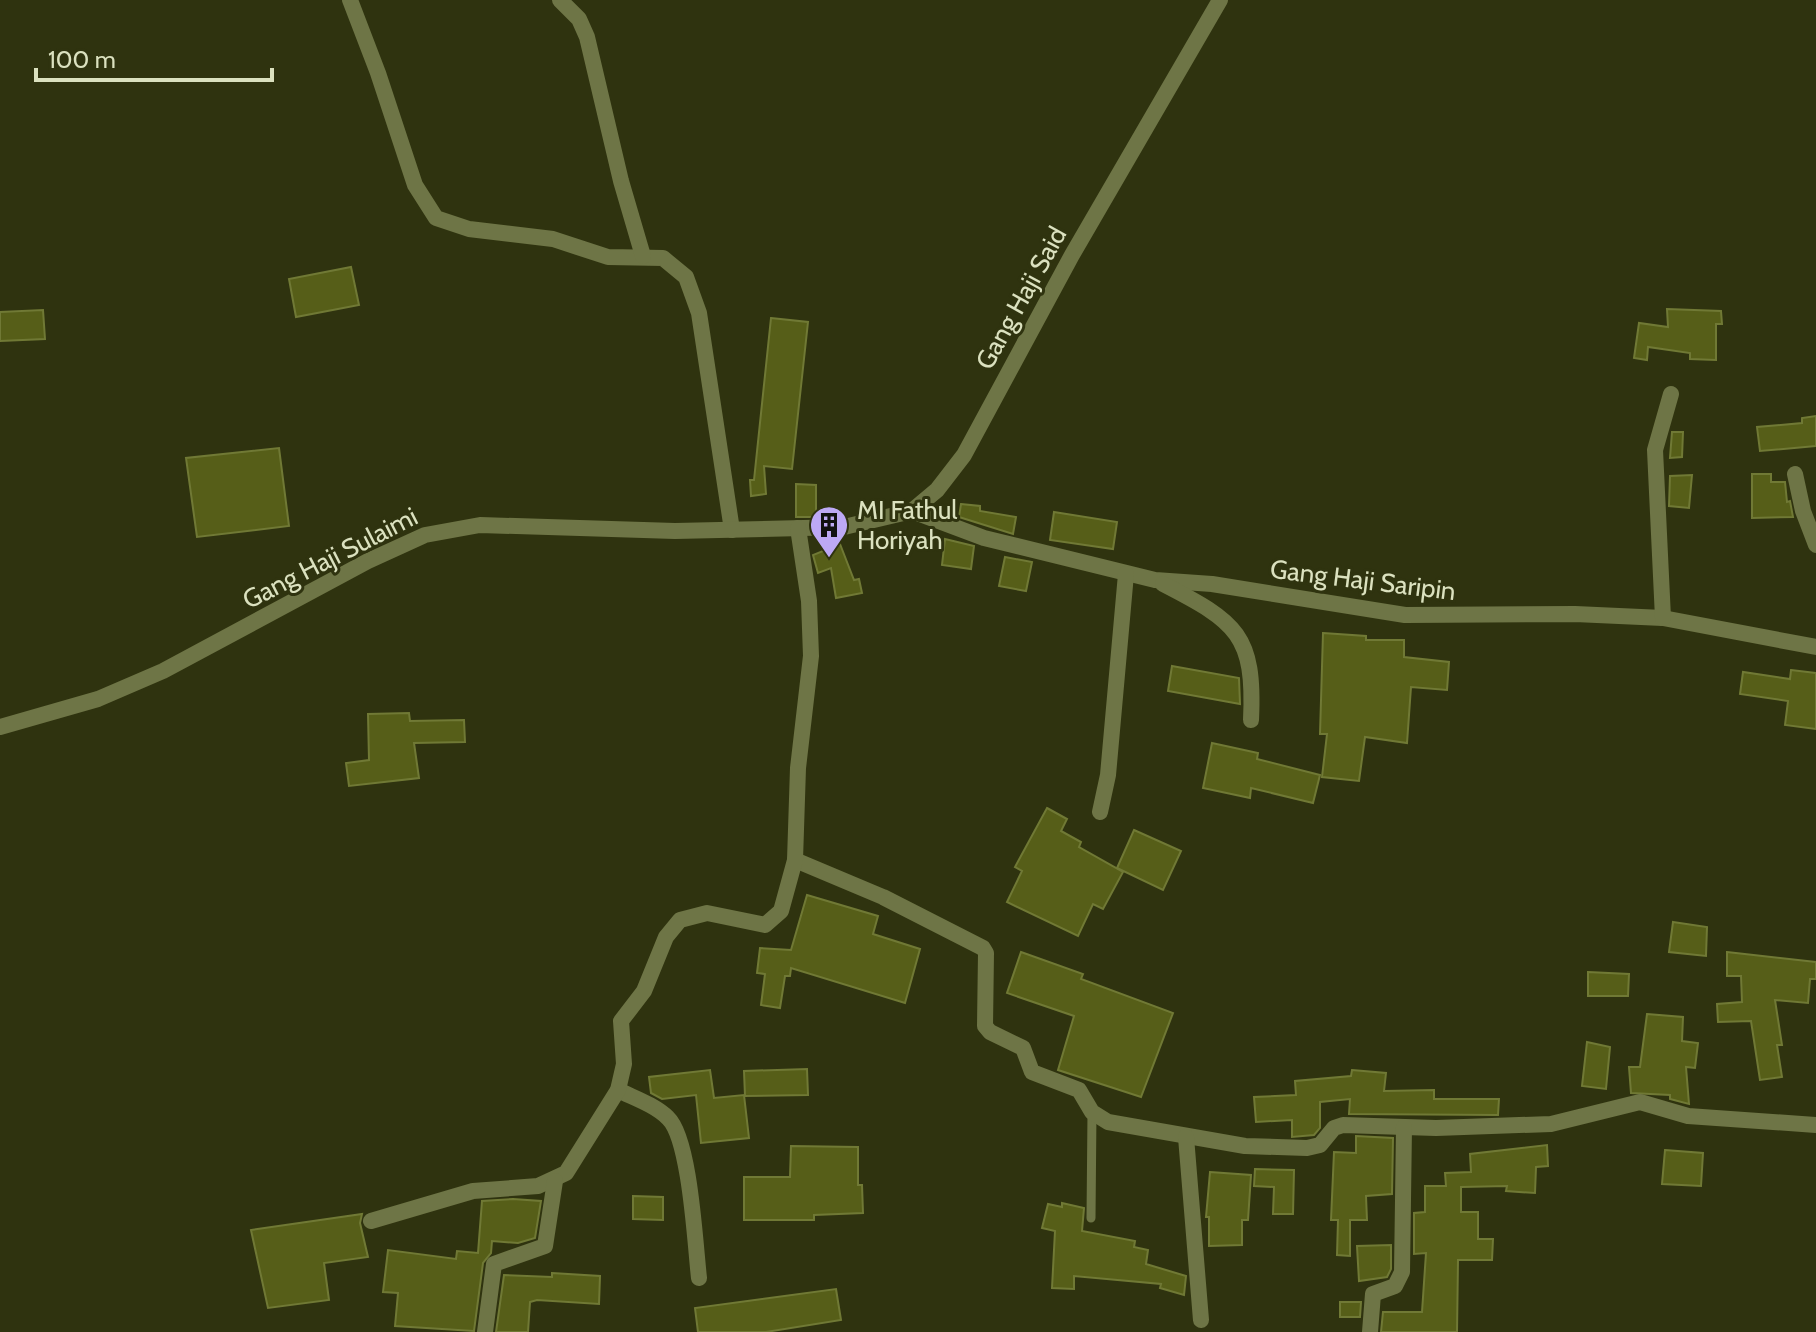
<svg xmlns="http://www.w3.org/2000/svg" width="1816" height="1332" viewBox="0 0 1816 1332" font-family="Cabin,sans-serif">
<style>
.building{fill:#565e18;stroke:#707935;stroke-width:2}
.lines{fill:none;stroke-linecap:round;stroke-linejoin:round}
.service{stroke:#6e7546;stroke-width:9}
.minor{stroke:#6e7546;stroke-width:16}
.labels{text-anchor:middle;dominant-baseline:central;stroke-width:6;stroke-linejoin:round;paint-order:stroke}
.street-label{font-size:26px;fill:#dbe1bf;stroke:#2f330f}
.poi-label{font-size:26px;fill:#dbe1bf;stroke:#2f330f;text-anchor:start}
</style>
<rect width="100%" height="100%" fill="#2f330f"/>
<!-- building -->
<g class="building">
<polygon points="351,267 359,305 296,317 289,279"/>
<polygon points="1667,309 1721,311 1722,324 1716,324 1716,360 1690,359 1690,353 1648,347 1647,360 1634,358 1639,323 1668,327"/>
<polygon points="43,310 45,339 0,341 0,312"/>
<polygon points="771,318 808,322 792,469 764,466 766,494 751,496 750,480 754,480"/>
<polygon points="1816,416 1816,446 1760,451 1757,427 1802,423 1802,418"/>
<polygon points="1672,432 1683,432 1682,457 1670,458"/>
<polygon points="279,448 289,526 197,537 186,458"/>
<polygon points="1752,474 1771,474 1771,482 1785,482 1787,502 1790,501 1793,517 1752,518"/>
<polygon points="1692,475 1689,508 1669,506 1670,476"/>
<polygon points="796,484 816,485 816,517 796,517"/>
<polygon points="961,504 980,506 980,511 1016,517 1013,534 959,517"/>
<polygon points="1054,512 1117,522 1113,549 1050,540"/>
<polygon points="945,539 974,546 971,569 942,565"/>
<polygon points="840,544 854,580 859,579 862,593 836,598 831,568 818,573 813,555"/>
<polygon points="1005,557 1032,562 1026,591 999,586"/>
<polygon points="1323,633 1366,636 1366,640 1404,640 1404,657 1449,662 1447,690 1411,687 1407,743 1365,737 1359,781 1322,777 1327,734 1320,734"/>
<polygon points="1172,666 1239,678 1240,704 1168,691"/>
<polygon points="1791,670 1816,673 1816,729 1785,725 1788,701 1740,694 1743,672 1790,679"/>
<polygon points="409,713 410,721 464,720 465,742 414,743 419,778 349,786 346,763 369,760 368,714"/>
<polygon points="1212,743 1258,753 1257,759 1320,775 1313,803 1251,788 1250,798 1203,788"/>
<polygon points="1047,808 1067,819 1061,831 1081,842 1079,847 1123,872 1103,909 1093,904 1078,936 1007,902 1022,871 1015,867"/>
<polygon points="1134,830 1181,851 1163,890 1117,868"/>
<polygon points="807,895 878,916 873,934 920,949 905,1003 791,968 790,976 785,976 780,1008 761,1005 765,974 757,973 760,948 791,950"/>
<polygon points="1673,922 1707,927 1706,956 1669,952"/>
<polygon points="1021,952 1083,974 1081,979 1173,1013 1141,1097 1058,1070 1074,1016 1007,993"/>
<polygon points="1727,952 1816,962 1816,979 1810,979 1808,1003 1775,1000 1782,1045 1777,1045 1782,1077 1760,1080 1751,1021 1718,1022 1717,1004 1742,1002 1741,976 1727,976"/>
<polygon points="1588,972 1629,974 1628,996 1588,996"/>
<polygon points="1647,1014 1683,1017 1682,1041 1698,1043 1695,1068 1686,1067 1689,1104 1670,1099 1670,1095 1631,1093 1629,1067 1640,1067"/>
<polygon points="1587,1042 1610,1047 1606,1089 1582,1086"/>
<polygon points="807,1069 808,1095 745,1096 744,1071"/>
<polygon points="710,1070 714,1098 744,1095 749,1138 701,1143 696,1095 662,1099 651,1093 649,1077"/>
<polygon points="1352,1070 1386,1073 1384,1091 1434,1090 1434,1099 1499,1099 1498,1115 1349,1114 1350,1099 1320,1102 1320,1128 1314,1135 1292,1137 1292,1120 1256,1122 1254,1097 1296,1095 1295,1081 1351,1076"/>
<polygon points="1356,1136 1393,1138 1392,1194 1366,1196 1367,1220 1350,1220 1350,1256 1337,1255 1338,1220 1331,1220 1334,1152 1356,1153"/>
<polygon points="1547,1145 1548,1166 1536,1167 1535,1193 1506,1191 1507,1186 1461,1187 1461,1212 1478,1212 1478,1239 1493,1239 1492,1260 1458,1260 1457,1332 1381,1332 1383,1312 1422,1312 1426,1253 1414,1254 1414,1213 1425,1212 1425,1186 1446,1186 1445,1173 1471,1172 1470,1154"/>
<polygon points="791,1146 858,1147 858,1185 862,1185 863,1213 814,1215 814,1220 744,1220 744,1177 790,1177"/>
<polygon points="1665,1150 1703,1153 1701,1186 1662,1184"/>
<polygon points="1255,1169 1294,1170 1293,1214 1273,1214 1274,1187 1254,1186"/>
<polygon points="1210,1172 1251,1175 1248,1220 1242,1220 1242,1245 1209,1246 1209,1217 1206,1217"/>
<polygon points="633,1196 663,1197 663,1220 633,1219"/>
<polygon points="513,1199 541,1201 535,1238 518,1243 492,1241 491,1253 483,1263 474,1331 395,1326 398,1293 383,1292 388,1250 456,1259 457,1251 478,1253 482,1201"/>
<polygon points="1062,1203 1084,1208 1082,1231 1135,1241 1134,1247 1148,1250 1146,1264 1186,1276 1184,1295 1160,1288 1161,1284 1074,1276 1074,1289 1052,1288 1055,1231 1042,1228 1048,1204 1062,1207"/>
<polygon points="362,1214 360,1223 368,1257 324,1263 329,1300 268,1308 251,1230"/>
<polygon points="1391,1245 1391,1269 1387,1277 1359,1281 1357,1246"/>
<polygon points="552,1273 600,1276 599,1304 537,1300 530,1302 528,1332 496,1332 504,1275 552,1277"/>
<polygon points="836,1289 841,1320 766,1332 698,1332 695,1308"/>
<polygon points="1340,1302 1361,1302 1360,1317 1340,1317"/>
</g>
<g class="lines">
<!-- service -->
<polyline class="service" points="1091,1218 1092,1112"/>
<!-- minor -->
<g class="minor">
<polyline points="350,0 378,73 415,185 436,218 469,229 553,239 608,257 663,258 686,277 699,313 732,530"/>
<polyline points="560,0 579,19 587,37 621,181 643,256"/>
<polyline points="1795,474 1803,511 1816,545"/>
<polyline points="912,511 984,538 1155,580 1212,584 1405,615 1575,614 1663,618 1816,647"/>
<path d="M1163 584C1237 622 1255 635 1251 720"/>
<polyline points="1663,618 1655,450 1671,394"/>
<polyline points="0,727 98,699 163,671 368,561 425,535 480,525 675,531 844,527 912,511 937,490 964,455 1072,255 1220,0"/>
<polyline points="1100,812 1108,775 1126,574"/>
<polyline points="795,860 883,897 983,948 986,953 985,1026 990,1032 1023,1048 1032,1072 1079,1090 1092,1112 1108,1122 1245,1146 1307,1148 1320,1145 1334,1128 1343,1125 1436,1128 1551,1124 1640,1102 1688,1116 1816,1125"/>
<path d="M618 1090C634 1098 655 1105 668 1118 690 1139 695 1243 699 1278"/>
<polyline points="1186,1137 1201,1320"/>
<polyline points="371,1221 473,1191 538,1186 566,1173 618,1090 624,1064 621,1021 644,991 666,937 680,920 707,913 765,925 781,911 795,860 798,768 811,656 809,601 798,528"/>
<polyline points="485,1332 494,1264 545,1246 555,1181"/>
<polyline points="1370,1332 1373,1294 1395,1286 1402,1272 1404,1127"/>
</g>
</g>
<!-- icons -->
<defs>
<symbol id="building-pin" viewBox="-11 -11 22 30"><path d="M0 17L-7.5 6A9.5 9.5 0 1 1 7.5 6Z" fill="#bda9f5" stroke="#2f330f"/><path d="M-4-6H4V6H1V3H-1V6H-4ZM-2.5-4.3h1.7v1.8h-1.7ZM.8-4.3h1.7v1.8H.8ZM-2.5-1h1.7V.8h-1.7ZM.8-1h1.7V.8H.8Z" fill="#111"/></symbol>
</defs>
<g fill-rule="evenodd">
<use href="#building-pin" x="807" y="503" width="44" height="60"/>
</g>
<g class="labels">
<!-- street labels -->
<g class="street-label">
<text transform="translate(1021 298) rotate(-61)">Gang Haji Said</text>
<text transform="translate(330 558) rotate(-27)">Gang Haji Sulaimi</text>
<text transform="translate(1363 580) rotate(7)">Gang Haji Saripin</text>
</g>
<!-- poi labels -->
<g class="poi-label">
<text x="857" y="510">MI Fathul<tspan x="857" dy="30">Horiyah</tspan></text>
</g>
</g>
<!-- scale -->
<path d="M36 68v12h236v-12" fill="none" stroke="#dbe1bf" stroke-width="4"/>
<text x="48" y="68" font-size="24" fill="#dbe1bf" stroke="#2f330f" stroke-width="6" paint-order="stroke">100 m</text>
</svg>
